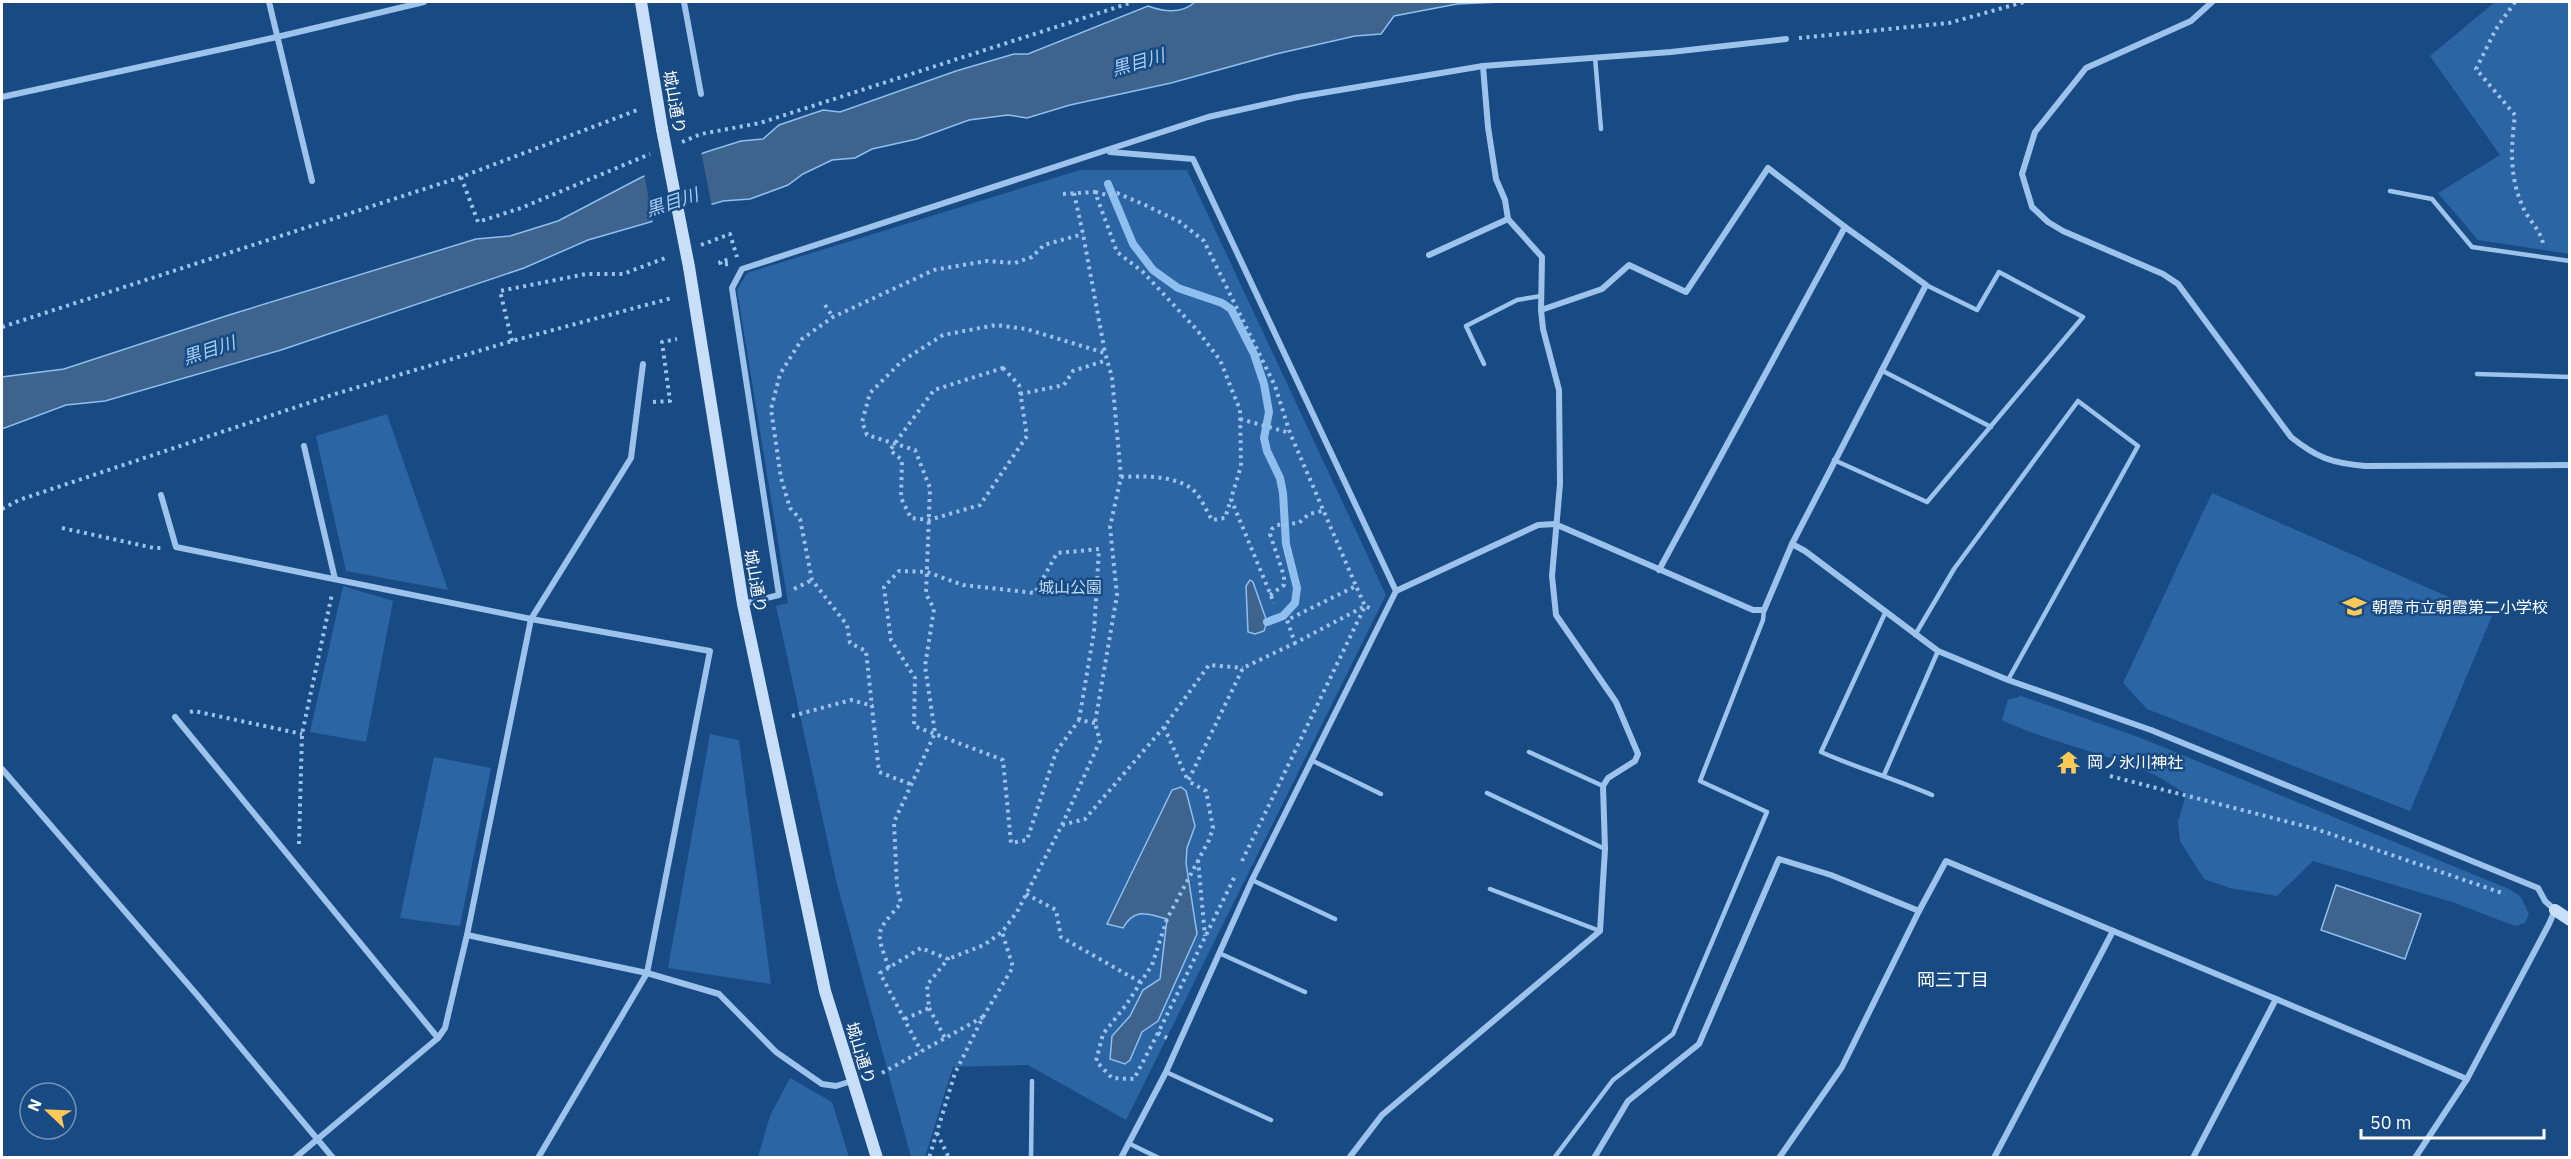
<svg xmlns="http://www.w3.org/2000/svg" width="2571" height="1159" viewBox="0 0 2571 1159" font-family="'IBM Plex Sans','Noto Sans JP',sans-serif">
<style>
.green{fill:#2b65a3}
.water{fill:#3e638d;stroke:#8fbfef;stroke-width:1.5}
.pier{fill:#184b83}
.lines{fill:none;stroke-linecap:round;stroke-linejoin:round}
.stream{stroke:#8fbfef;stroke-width:8}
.path{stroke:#9dc3ec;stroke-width:4;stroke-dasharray:3 4.5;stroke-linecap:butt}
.lane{stroke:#9dc3ec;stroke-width:4.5}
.street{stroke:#9dc3ec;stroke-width:6}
.secondary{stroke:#c9dff9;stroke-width:12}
.secondary-bridge{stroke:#c9dff9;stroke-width:12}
.labels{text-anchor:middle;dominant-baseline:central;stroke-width:5;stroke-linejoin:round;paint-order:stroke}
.street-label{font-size:16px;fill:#fff;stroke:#184b83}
.park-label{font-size:16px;fill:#c2ddf9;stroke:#184b83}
.poi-label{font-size:16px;fill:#fff;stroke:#184b83;text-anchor:start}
.water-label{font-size:18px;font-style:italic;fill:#a8cdf4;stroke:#184b83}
.neighbourhood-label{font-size:18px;fill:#fff;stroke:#184b83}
</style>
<rect width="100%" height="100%" fill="#184b83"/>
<!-- green -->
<g class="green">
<polygon points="2495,2 2569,2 2569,254 2478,240 2438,193 2500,155 2430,56"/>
<polygon points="1080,170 1187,170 1386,595 1126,1120 1028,1065 953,1067 925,1157 911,1157 837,884 776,606 788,603 737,290 747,273"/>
<polygon points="387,414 448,590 346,571 316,436"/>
<polygon points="2212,493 2492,616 2410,811 2147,709 2123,683"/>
<polygon points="343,586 393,601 366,742 310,732"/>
<path d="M2021 696 2141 738 2509 889 2521 897 2529 914 2525 923 2515 926 2452 902 2313 861 2277 896 2230 888 2204 879 2180 841 2178 822 2186 794C2174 787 2163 778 2150 773 2102 752 2050 743 2002 720L2008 700Z"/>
<polygon points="710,734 739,740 771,984 668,968"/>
<polygon points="434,757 491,768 460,926 400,918"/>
<polygon points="790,1078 832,1102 849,1157 758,1157 770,1116"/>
</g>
<!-- water -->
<g class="water">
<path d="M1195 2H1501L1457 4 1394 16 1381 34 1355 36 1276 54 1171 83 1070 105 1027 118 1008 115 969 120 917 139 872 149 855 158 832 160 803 174 788 185 750 199 723 201 588 240 524 268 281 350 105 401 66 405 2 429V377L64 369 229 315 476 239 510 236 558 221 642 177 706 152 741 141 763 139 779 125 823 110 840 112 956 71 1014 54H1028L1148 6C1164 12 1182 14 1195 2Z"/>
<polygon points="1250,580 1253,582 1267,622 1264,631 1255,634 1248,632 1246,586"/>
<path d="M1181 787 1186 791 1195 826 1187 848 1186 863 1197 934 1158 1021 1142 1032 1130 1060 1125 1064 1110 1059 1112 1036 1130 1016 1143 990 1160 979 1167 919C1147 914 1135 907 1123 928L1107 924 1172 790Z"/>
<polygon points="2336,885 2421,914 2405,959 2321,930"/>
</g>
<!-- pier -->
<polygon class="pier" points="701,151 712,207 653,223 644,173"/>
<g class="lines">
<!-- stream -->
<polyline class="stream" points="1108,184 1133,244 1153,270 1178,288 1222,303 1231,309 1254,354 1264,384 1269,412 1264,438 1267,451 1280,478 1283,493 1286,544 1297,588 1295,603 1283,616 1267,622"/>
<!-- path -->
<g class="path">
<path d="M2515 2 2496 29 2476 69 2515 115C2511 147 2509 177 2523 207 2528 220 2541 230 2543 244"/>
<polyline points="1799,38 1949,23 2024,2"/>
<polyline points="682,142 701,134 760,123 1133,2"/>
<polyline points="461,177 478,222 521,208 650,154"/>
<polyline points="1095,192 1107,195 1117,193 1145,205 1180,222 1204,241 1275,386 1290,433 1356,586"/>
<polyline points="1074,193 1083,234 1105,353"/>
<polyline points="1063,194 1095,192 1117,252 1143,272 1197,330 1220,360 1240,410 1241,466 1231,499 1274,603"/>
<polyline points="701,245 730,234 737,257"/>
<polyline points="728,264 721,265 720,262 730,259"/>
<polyline points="825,305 833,317"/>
<polyline points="2,327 461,177 640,109"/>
<polyline points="512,341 500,291 586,274 623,274 668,257"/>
<polygon points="1003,368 1019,385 1027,436 980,505 929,520 911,518 901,498 902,460 890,450 934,390"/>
<polyline points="1020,394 1064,385 1073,371 1107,360"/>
<polyline points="653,402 670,401 662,342 677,339"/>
<polyline points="1240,419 1290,433"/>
<path d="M1121 477C1143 476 1171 475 1191 488 1200 495 1206 510 1212 520L1225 518 1231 499"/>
<polyline points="2,509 19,500 335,394 512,341 672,298"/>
<polyline points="62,528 154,548 163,548"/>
<polyline points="794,589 812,580"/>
<polyline points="1270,595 1284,585 1284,576 1270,534 1272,529 1277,525 1299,523 1309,514 1322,511"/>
<polyline points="190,712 194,711 302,734"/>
<polyline points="792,716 851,700 873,706"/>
<polyline points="1079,720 1094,632 1099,549 1057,553 1035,593 963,585 927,572 899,571 884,587 891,640 915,678 914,726 1003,760 1011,843 1027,840 1056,752 1079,720 1095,723"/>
<polyline points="1164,727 1188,781"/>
<polyline points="2110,776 2316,829 2505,894"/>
<polyline points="910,784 879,772 866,651 850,643 847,625 812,580 800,519 790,508 781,478 771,409 780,374 802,339 833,317 934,270 987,261 1015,263 1032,257 1044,245 1083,234"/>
<polyline points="1062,825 1085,819 1164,727 1209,665 1243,668"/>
<polyline points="299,844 302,734 332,594"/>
<polyline points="1198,860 1205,936"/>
<polyline points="1242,861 1365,606 1356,586 1287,620 1295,643 1365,606 1372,609"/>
<polyline points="1026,894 1056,910 1061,937 1140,982"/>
<path d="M889 968C875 929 875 934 901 903L897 886 894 822 935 733 925 666 934 609 926 594 930 488 915 450 867 435 862 422 870 393 902 361 943 335 996 325 1026 329 1105 353 1112 377 1121 477 1110 527 1117 595 1095 723 1100 741 1062 825 1017 912 1002 932 984 945 948 959"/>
<polyline points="929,1008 945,1038"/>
<polyline points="983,1017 1013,967 1002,932"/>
<polyline points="905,1019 929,1008 927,985 948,959 921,948 880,973 921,1051"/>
<polyline points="1158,1033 1134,1079 1112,1078 1096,1061 1103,1034 1126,1005 1152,965 1167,919 1209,840 1213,828 1206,791 1188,781 1243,668 1295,643"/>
<polyline points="1167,1038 1158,1033 1235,876"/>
<polyline points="882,1073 983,1017 955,1073 929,1158"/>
<polyline points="937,1133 949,1158"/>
</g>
<!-- lane -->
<g class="lane">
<polyline points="1595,57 1601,129"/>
<polyline points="2390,191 2432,199 2472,247 2570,261"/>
<polyline points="1484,364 1466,326 1517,300 1541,296"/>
<polyline points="1881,370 1991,427"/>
<polyline points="2477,374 2570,377"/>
<polyline points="1834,460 1927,502 2083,317 1999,272 1977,310 1926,285"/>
<path d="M1886 611 1821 752C1857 768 1895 779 1932 795"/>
<polyline points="1915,635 1954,569 2078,401 2138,446 2008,680"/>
<polyline points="1529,752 1603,786"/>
<polyline points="1311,760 1381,794"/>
<polyline points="1884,775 1938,651"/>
<polyline points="1487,793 1605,849"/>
<polyline points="1252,880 1335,919"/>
<polyline points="1490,889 1600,931"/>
<polyline points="1219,953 1305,992"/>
<polyline points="1166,1072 1271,1120"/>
<polyline points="1128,1143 1159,1158"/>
<polyline points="1031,1158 1032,1081"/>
<polyline points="1554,1158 1613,1080 1673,1034 1767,812 1700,781 1763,620 1764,610"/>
</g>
<!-- street -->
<g class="street">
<polyline points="269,2 312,181"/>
<polyline points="684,2 701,94"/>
<path d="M2212 2 2191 21 2086 68 2035 132 2022 174 2032 207 2048 222 2063 231 2163 274 2178 284 2291 437C2317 458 2332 463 2365 466L2570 465"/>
<polyline points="2,97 277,37 424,2"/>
<polyline points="1110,152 1193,159 1396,591 1252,880 1166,1072 1121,1158"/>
<polyline points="1429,255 1508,219"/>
<polyline points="304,446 335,579"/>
<polyline points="161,495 176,547 531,619 710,651 647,973 538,1158"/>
<polyline points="1792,544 1805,551 1938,651 2008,680 2151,730 2538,888 2545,901 2555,910 2549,924 2467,1079 2415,1158"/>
<polyline points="1659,570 1845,227"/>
<polyline points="1396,591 1538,525 1555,524 1753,610 1764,610 1792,544 1926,285 1845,227 1768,168 1686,292 1629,265 1602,289 1541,310"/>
<polyline points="743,604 779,595 732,288 742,269 1208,117 1298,97 1483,66 1671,52 1786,39"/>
<polyline points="175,717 438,1038"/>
<polyline points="2,769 198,996 333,1158"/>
<polyline points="467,935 647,973 719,994 776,1052 822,1084 836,1086 852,1081"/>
<polyline points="295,1158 438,1038 445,1028 467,935 531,619 631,458 643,364"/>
<polyline points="1349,1158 1382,1115 1600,931 1605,849 1603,786 1608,778 1635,761 1638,754 1616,702 1556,615 1552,576 1560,484 1559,390 1543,329 1541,310 1542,257 1508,219 1505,200 1496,179 1488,127 1483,66"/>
<polyline points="1594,1158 1628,1101 1699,1044 1779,859 1831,875 1919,911"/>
<polyline points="1779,1158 1842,1067 1919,911 1946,861 2467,1079"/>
<polyline points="1994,1158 2113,931"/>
<polyline points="2193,1158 2276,999"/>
</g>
<!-- secondary -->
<g class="secondary">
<polyline points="641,2 662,129"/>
<polyline points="689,267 743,604 825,991 877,1158"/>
<polyline points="2555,910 2570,920"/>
</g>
<!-- secondary-bridge -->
<polyline class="secondary-bridge" points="662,129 689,267"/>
</g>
<!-- icons -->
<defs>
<symbol id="school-bare" viewBox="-9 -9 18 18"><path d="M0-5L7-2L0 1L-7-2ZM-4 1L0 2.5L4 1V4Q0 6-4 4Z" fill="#ffc958" stroke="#184b83" stroke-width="2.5" paint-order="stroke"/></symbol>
<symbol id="temple-bare" viewBox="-9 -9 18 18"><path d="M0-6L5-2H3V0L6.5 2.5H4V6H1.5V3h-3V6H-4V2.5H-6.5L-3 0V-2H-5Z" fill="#ffc958" stroke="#184b83" stroke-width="2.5" paint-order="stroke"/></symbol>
</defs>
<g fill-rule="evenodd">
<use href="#school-bare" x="2338" y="590" width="33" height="33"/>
<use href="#temple-bare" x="2052" y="746" width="33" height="33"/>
</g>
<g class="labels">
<!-- street labels -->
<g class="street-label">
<text transform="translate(675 102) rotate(80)">城山通り</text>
<text transform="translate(756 581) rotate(80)">城山通り</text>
<text transform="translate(861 1053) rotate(73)">城山通り</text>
</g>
<!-- park labels -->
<g class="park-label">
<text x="1070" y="587">城山公園</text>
</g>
<!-- poi labels -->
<g class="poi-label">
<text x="2372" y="607">朝霞市立朝霞第二小学校</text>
<text x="2087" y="762">岡ノ氷川神社</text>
</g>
<!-- water labels -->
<g class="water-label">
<text transform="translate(1138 62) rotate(-16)">黒目川</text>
<text transform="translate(672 202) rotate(-18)">黒目川</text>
<text transform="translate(209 350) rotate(-18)">黒目川</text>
</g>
<!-- neighbourhood labels -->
<g class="neighbourhood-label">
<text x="1953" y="979">岡三丁目</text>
</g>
</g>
<!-- border -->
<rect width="2571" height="1159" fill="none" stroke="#ffffff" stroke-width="6"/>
<!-- north arrow -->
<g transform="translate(48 1111) rotate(293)"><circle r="28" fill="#184b83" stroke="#7493b5" stroke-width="1.5"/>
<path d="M0-4.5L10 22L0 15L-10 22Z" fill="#ffc958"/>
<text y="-9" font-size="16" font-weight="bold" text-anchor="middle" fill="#ffffff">N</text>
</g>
<!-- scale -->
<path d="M2361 1129v9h183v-9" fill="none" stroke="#ffffff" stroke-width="3"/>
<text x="2370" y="1129" font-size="18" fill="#ffffff" stroke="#184b83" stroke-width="4.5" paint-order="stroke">50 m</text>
</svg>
